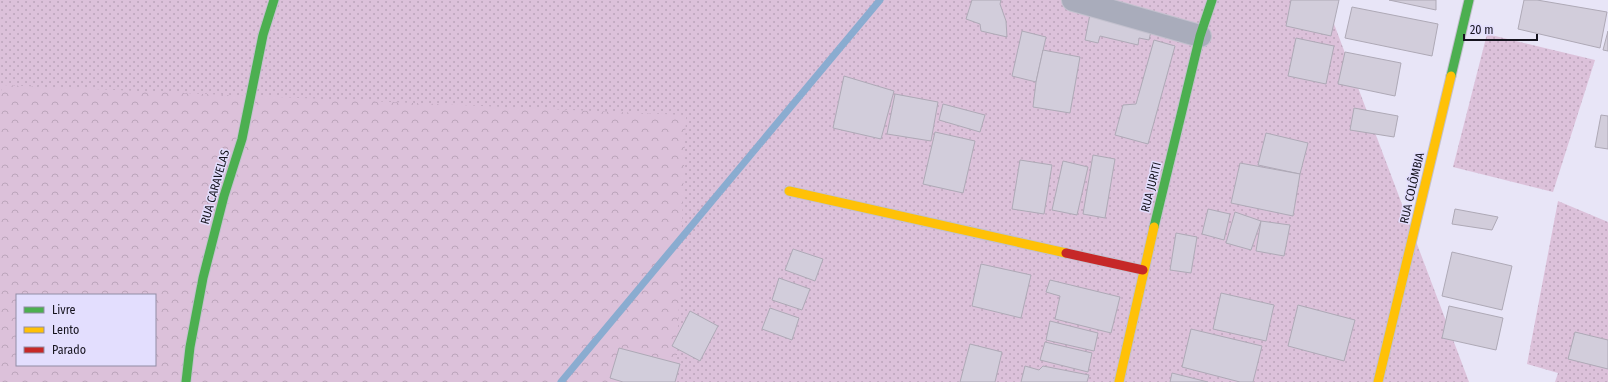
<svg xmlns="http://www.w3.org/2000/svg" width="1608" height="382" viewBox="0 0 1608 382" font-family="'Fira Sans Condensed',sans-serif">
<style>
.grass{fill:url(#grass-dots);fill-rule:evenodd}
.forest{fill:url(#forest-crowns);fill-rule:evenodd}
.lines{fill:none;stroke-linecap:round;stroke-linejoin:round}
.stream{stroke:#8aacd0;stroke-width:7}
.building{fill:#d2cddb;stroke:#aea9b6}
.street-casing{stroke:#c3c1ce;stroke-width:24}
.fast-casing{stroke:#c3c1ce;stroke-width:11}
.slow-casing{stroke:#c3c1ce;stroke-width:11}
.jam-casing{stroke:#c3c1ce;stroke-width:11}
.street{stroke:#a9acbb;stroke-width:22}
.fast{stroke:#4caf50;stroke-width:9}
.slow{stroke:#ffc107;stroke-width:9}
.jam{stroke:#c62828;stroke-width:9}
.labels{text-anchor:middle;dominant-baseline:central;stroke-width:3;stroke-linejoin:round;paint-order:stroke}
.street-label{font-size:12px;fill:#16141f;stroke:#e3defe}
</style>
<defs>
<pattern id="grass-dots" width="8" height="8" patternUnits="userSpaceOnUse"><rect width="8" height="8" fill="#dcc1da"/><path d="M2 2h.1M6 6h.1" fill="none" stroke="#bca5bb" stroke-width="1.8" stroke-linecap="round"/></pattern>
<pattern id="forest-crowns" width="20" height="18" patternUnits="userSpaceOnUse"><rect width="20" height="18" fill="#dcc1da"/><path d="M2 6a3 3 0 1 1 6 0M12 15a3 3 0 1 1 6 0" fill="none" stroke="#bca5bb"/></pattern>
</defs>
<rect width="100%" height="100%" fill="#e8e5f7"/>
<!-- grass -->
<g class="grass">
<path d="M0 0H1325L1469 382H0ZM17 295H155V365H17Z"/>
<polygon points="1487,34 1595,60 1553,192 1453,167"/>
<polygon points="1558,201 1608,222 1608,382 1555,382 1558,373 1527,364"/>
</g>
<!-- forest -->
<path class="forest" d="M2 85 686 115 676 382H0V99ZM17 295H155V365H17Z"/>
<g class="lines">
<!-- stream -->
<polyline class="stream" points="561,382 880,0"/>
</g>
<!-- building -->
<g class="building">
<polygon points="972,0 1001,0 1000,4 1006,21 1007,37 981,31 980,24 966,19"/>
<polygon points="1291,0 1339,0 1331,36 1286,26"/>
<polygon points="1389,0 1436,0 1436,10"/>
<polygon points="1524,0 1537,0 1607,12 1600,48 1518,29"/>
<polygon points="1352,7 1438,24 1432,56 1345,38"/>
<polygon points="1090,14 1152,27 1149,40 1139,38 1138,45 1100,36 1098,43 1085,40"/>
<polygon points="1022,31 1046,37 1036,82 1012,76"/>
<polygon points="1608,31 1608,51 1603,50"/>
<polygon points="1296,38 1334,46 1326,84 1288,76"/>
<polygon points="1154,40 1175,46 1148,144 1115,135 1123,105 1136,104"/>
<polygon points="1043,50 1080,57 1070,113 1033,107 1036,82"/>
<polygon points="1345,52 1401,63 1395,96 1338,84"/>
<polygon points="844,76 894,91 881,139 833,128"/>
<polygon points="895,94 938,102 931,141 887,134"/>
<polygon points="943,104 985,115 980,132 939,120"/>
<polygon points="1354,108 1398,116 1394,137 1350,130"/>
<polygon points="1601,115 1608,116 1608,149 1595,147"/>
<polygon points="935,132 975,141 963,193 923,184"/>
<polygon points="1266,133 1308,143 1300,174 1258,165"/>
<polygon points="1093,155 1115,159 1105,218 1083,214"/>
<polygon points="1020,160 1052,165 1044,214 1012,209"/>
<polygon points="1063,161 1088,167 1077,215 1052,210"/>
<polygon points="1240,163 1300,174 1293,216 1231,203"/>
<polygon points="1208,209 1230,214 1224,240 1202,234"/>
<polygon points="1455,209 1498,217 1492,230 1452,224"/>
<polygon points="1235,212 1261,221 1251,250 1226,243"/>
<polygon points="1261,221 1290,225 1284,256 1256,251"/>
<polygon points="1176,233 1197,237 1191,273 1170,270"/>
<polygon points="793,249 823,259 815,281 785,270"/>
<polygon points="1452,252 1512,266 1502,310 1442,296"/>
<polygon points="981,264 1031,275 1021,318 972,306"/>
<polygon points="779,278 810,289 802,310 772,300"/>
<polygon points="1050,280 1120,297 1111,333 1055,319 1060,296 1046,292"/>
<polygon points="1221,293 1274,305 1266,341 1213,329"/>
<polygon points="1298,305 1355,320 1344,361 1288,346"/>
<polygon points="1449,306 1503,318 1496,350 1442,338"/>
<polygon points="770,308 799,318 792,340 762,329"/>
<polygon points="690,311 718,326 700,361 672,346"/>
<polygon points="1050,321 1098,333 1094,351 1046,340"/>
<polygon points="1191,329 1262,346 1253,382 1240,382 1182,367"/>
<polygon points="1575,332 1608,340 1608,369 1568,359"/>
<polygon points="1045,342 1092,353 1088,372 1040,360"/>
<polygon points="970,344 1002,352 995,382 960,382"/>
<polygon points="619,348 680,364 675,382 623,382 610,378"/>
<polygon points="1025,366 1039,370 1043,366 1089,375 1087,382 1021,382"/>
<polygon points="1172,373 1208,382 1170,382"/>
</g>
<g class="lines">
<defs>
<polyline id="street" points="1073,0 1200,36"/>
<g id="fast">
<polyline points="1451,76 1469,0"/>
<polyline points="1154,227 1200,36 1212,0"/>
<polyline points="186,382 190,347 203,278 224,196 242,139 263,35 274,0"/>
</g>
<g id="slow">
<polyline points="789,191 1066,253"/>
<polyline points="1119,382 1154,227"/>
<polyline points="1378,382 1451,76"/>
</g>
<polyline id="jam" points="1066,253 1143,270"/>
</defs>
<!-- street casing -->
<use href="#street" class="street-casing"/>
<!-- fast casing -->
<use href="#fast" class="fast-casing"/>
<!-- slow casing -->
<use href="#slow" class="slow-casing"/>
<!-- jam casing -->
<use href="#jam" class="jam-casing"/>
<!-- street -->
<use href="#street" class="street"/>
<!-- fast -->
<use href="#fast" class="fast"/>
<!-- slow -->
<use href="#slow" class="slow"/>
<!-- jam -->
<use href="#jam" class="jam"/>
</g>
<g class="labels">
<!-- street labels -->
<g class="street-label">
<text transform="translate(215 187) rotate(-74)">RUA CARAVELAS</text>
<text transform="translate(1151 187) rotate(-76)">RUA JURITI</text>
<text transform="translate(1412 188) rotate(-77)">RUA COLÔMBIA</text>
</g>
</g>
<!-- legend -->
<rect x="16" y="294" width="140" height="72" fill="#e3defe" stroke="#918da5"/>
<rect x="24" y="307" width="20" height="6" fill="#4caf50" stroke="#918da5"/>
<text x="52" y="314" font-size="12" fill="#16141f">Livre</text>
<rect x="24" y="327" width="20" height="6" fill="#ffc107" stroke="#918da5"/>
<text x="52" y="334" font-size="12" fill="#16141f">Lento</text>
<rect x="24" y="347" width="20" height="6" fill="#c62828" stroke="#918da5"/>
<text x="52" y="354" font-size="12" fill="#16141f">Parado</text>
<!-- scale -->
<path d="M1464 34v6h73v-6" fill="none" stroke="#16141f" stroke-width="2"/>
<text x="1470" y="34" font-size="12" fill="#16141f" stroke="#e3defe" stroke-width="3" paint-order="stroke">20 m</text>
</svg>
